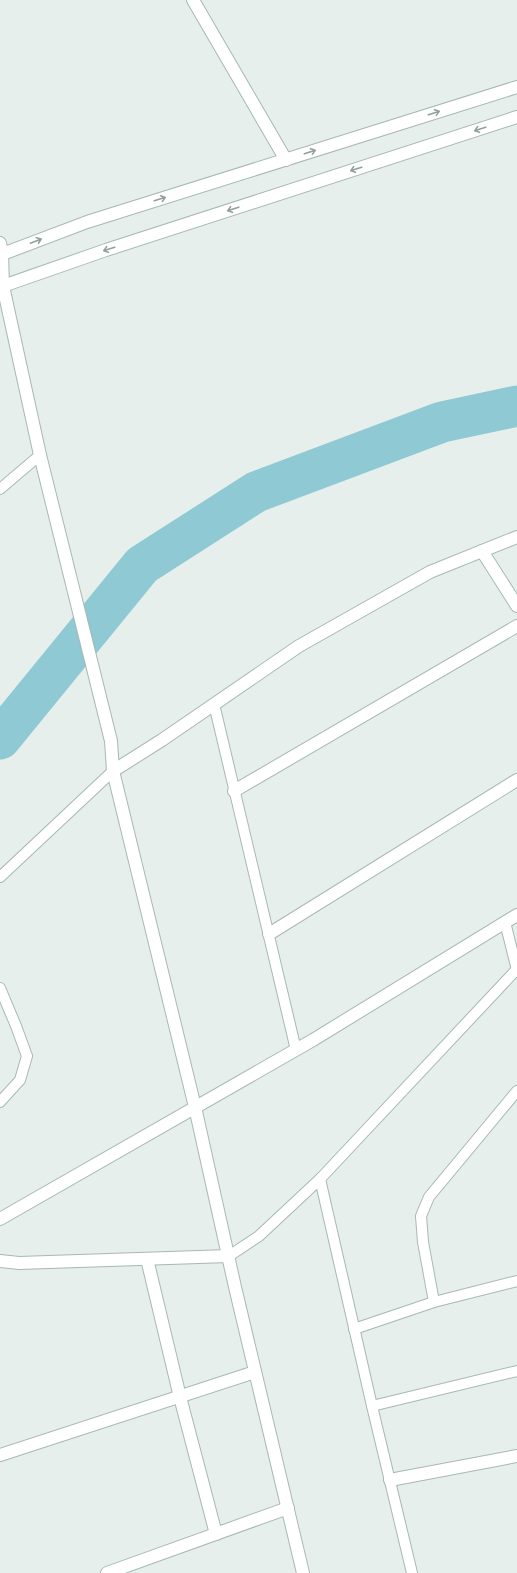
<svg xmlns="http://www.w3.org/2000/svg" width="517" height="1573" viewBox="0 0 517 1573" font-family="'DejaVu Sans',sans-serif">
<style>
.lines{fill:none;stroke-linecap:round;stroke-linejoin:round}
.river{stroke:#8ec9d4;stroke-width:41}
.service-casing{stroke:#a8b8b2;stroke-width:12}
.minor-casing{stroke:#a8b8b2;stroke-width:14}
.tertiary-casing{stroke:#a8b8b2;stroke-width:14}
.service{stroke:#fff;stroke-width:10}
.minor{stroke:#fff;stroke-width:12}
.tertiary{stroke:#fff;stroke-width:12}
.oneway{stroke:#92a09c}
</style>
<rect width="100%" height="100%" fill="#e6efeb"/>
<g class="lines">
<!-- river -->
<polyline class="river" points="0,739 142,565 256,492 442,422 517,406"/>
<defs>
<g id="service">
<polyline points="0,489 40,455"/>
<polyline points="214,704 296,1050"/>
<polyline points="0,877 113,771"/>
<polyline points="505,922 517,970"/>
<polyline points="0,988 16,1026 27,1056 20,1080 0,1102"/>
<polyline points="320,1179 372,1406 412,1573"/>
<polyline points="229,1256 259,1236 320,1179 517,969"/>
<polyline points="434,1302 423,1242 421,1216 429,1197 517,1091"/>
<polyline points="354,1329 434,1302 517,1281"/>
<polyline points="372,1406 517,1371"/>
</g>
<g id="minor">
<polyline points="193,0 286,160"/>
<polyline points="0,243 2,253 3,286 40,455 111,741 113,771 195,1107 235,1287 303,1573"/>
<polyline points="482,551 517,606"/>
<polyline points="113,771 162,740 299,646 430,572 517,537"/>
<polyline points="234,791 517,626"/>
<polyline points="269,934 517,780"/>
<polyline points="0,1219 313,1040 517,915"/>
<polyline points="147,1259 180,1397 216,1534"/>
<polyline points="0,1261 19,1263 229,1256"/>
<polyline points="0,1455 255,1372"/>
<polyline points="390,1480 517,1456"/>
<polyline points="107,1573 288,1508"/>
</g>
<g id="tertiary">
<polyline points="0,255 87,222 517,87"/>
<polyline points="0,287 106,250 517,117"/>
</g>
</defs>
<!-- service casing -->
<use href="#service" class="service-casing"/>
<!-- minor casing -->
<use href="#minor" class="minor-casing"/>
<!-- tertiary casing -->
<use href="#tertiary" class="tertiary-casing"/>
<!-- service -->
<use href="#service" class="service"/>
<!-- minor -->
<use href="#minor" class="minor"/>
<!-- tertiary -->
<use href="#tertiary" class="tertiary"/>
</g>
<!-- one-way arrows -->
<defs><path id="oneway-shaft" d="M-6 0H5M1.5-3L5.5 0L1.5 3" fill="none" stroke-width="1.6" stroke-linecap="round" stroke-linejoin="round"/></defs>
<g class="oneway">
<use href="#oneway-shaft" transform="translate(434 113) rotate(-18)"/>
<use href="#oneway-shaft" transform="translate(480 129) rotate(162)"/>
<use href="#oneway-shaft" transform="translate(310 152) rotate(-18)"/>
<use href="#oneway-shaft" transform="translate(356 169) rotate(162)"/>
<use href="#oneway-shaft" transform="translate(160 199) rotate(-17)"/>
<use href="#oneway-shaft" transform="translate(233 209) rotate(162)"/>
<use href="#oneway-shaft" transform="translate(36 241) rotate(-21)"/>
<use href="#oneway-shaft" transform="translate(109 249) rotate(162)"/>
</g>
</svg>
